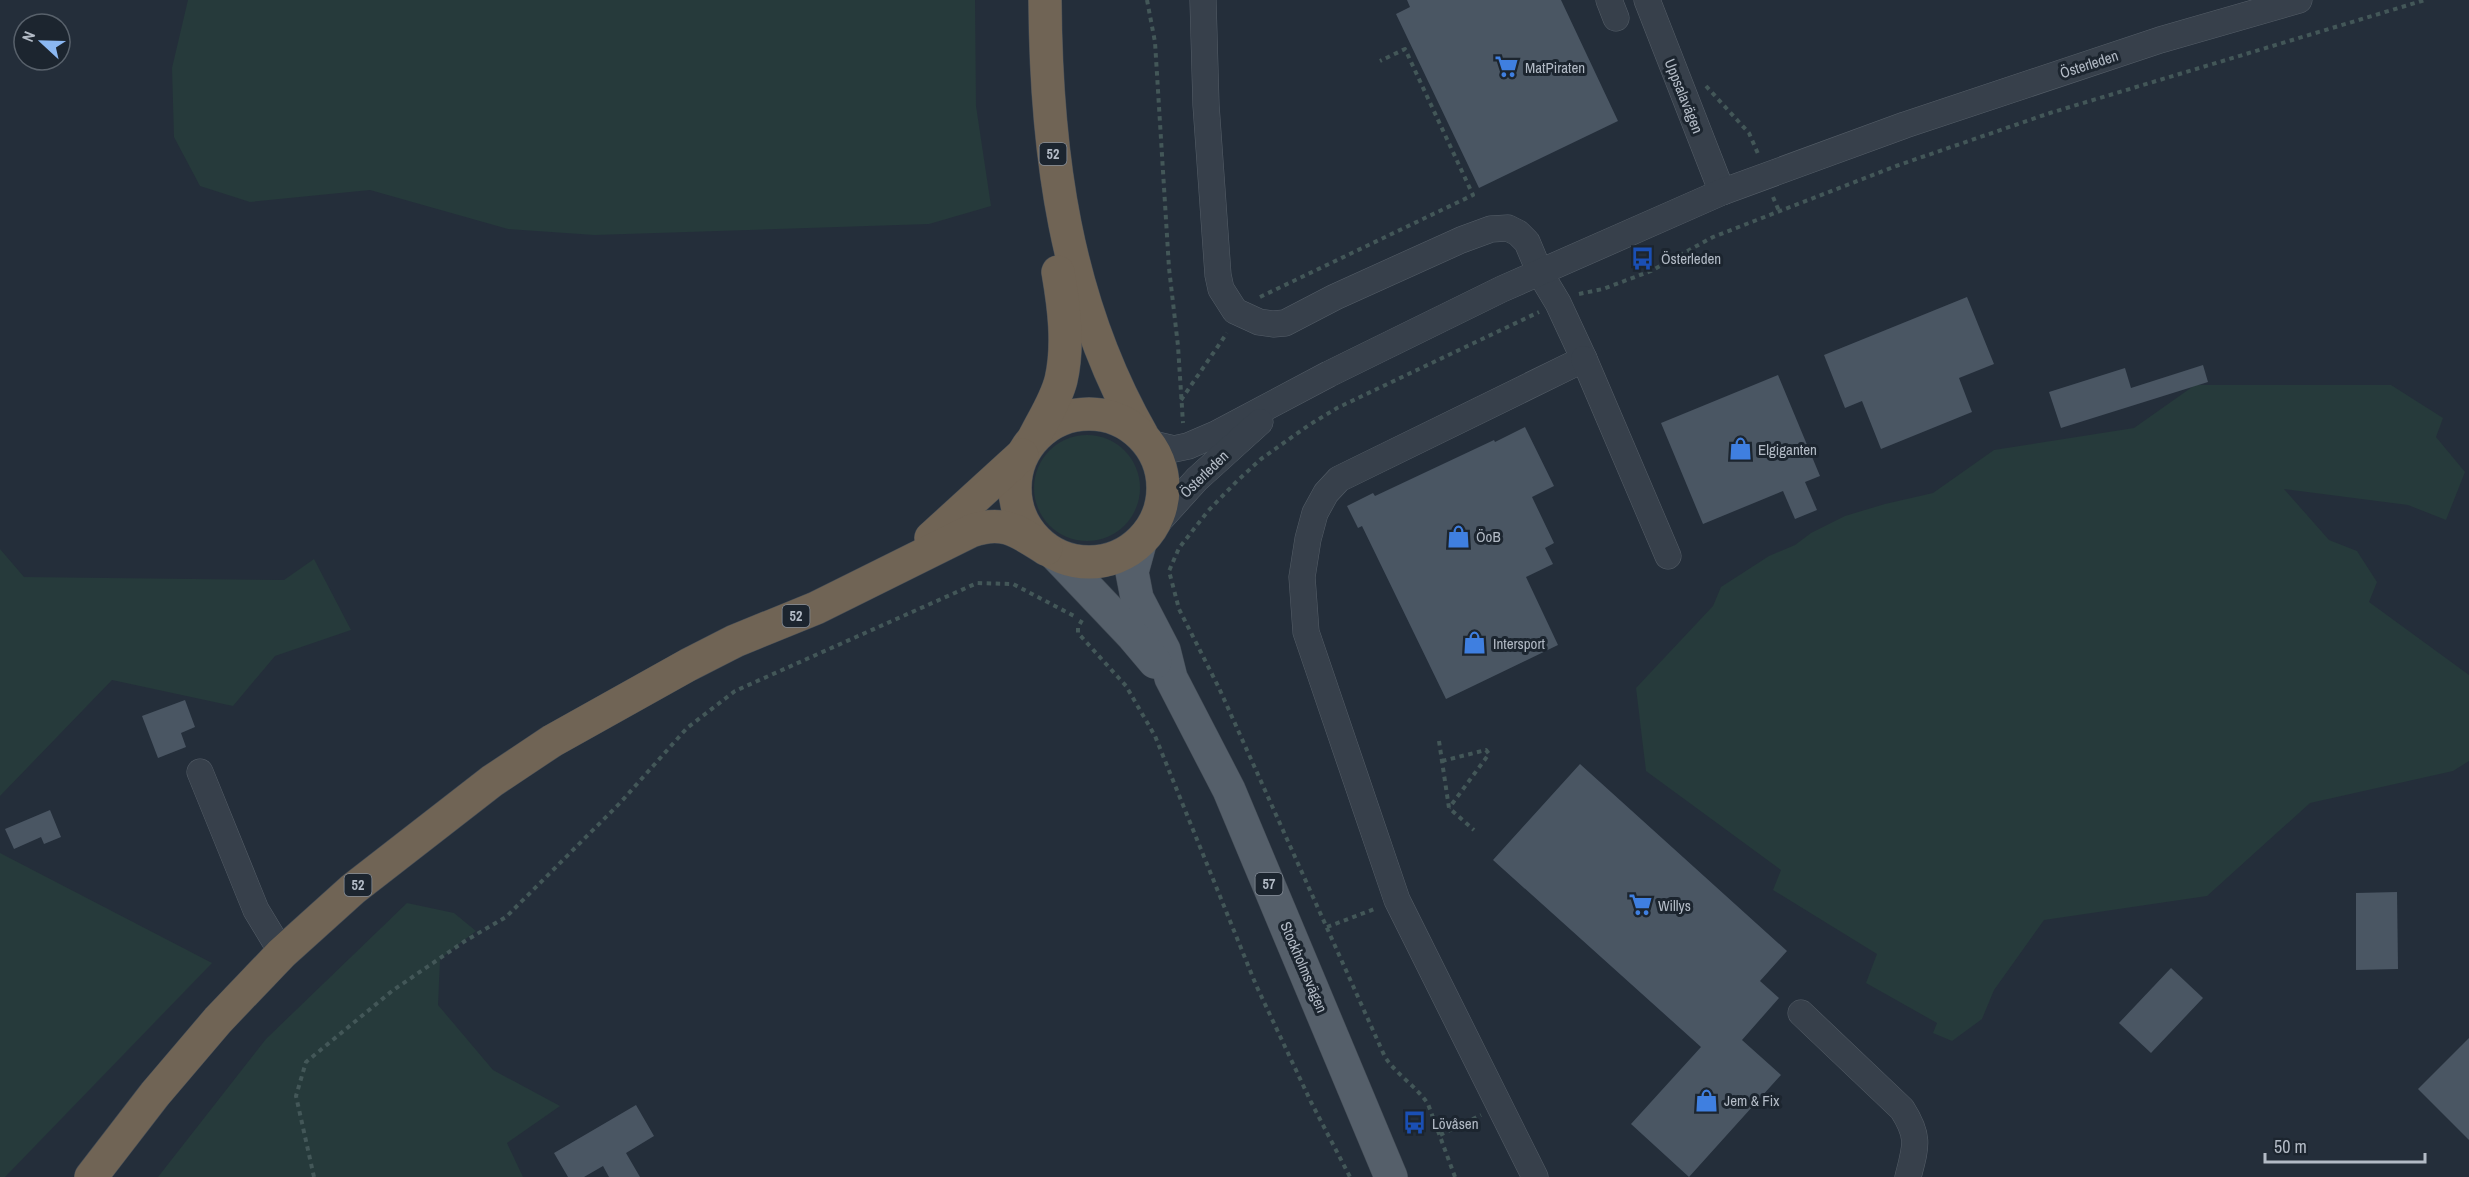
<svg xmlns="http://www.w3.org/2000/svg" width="2469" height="1177" viewBox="0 0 2469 1177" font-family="'Archivo Narrow',sans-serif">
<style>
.green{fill:#263a3b}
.building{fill:#4a5663}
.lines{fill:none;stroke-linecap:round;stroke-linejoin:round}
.minor-casing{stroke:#555e68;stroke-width:27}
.major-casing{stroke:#404953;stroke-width:34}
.highway-casing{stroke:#424b55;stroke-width:34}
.path{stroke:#435758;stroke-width:4;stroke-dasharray:4.5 4.5;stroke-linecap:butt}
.minor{stroke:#37404b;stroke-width:26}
.major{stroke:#555f6a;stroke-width:33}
.highway{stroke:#706455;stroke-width:33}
.labels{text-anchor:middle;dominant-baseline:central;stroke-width:6;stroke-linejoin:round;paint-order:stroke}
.shield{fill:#1c252f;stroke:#868e99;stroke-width:1.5}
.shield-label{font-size:14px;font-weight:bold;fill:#b3bbc6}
.street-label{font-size:15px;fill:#b3bbc6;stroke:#1c252f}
.poi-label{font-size:15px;fill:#b3bbc6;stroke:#1c252f;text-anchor:start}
</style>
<rect width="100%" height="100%" fill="#242e3a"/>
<!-- green -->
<g class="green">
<polygon points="188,0 975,0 976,106 991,206 929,224 595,235 508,229 370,190 250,202 200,186 174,137 172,68"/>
<polygon points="2195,385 2391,385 2443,418 2436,437 2465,472 2446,520 2408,505 2284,489 2329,540 2357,551 2377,582 2369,602 2469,675 2469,761 2453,771 2310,803 2207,896 2044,920 1994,990 1982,1019 1952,1041 1933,1033 1937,1023 1866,983 1877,954 1773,890 1781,870 1646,771 1636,688 1713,606 1721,587 1769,556 1795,545 1811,533 1845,516 1885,504 1933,493 1994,450 2134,428"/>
<circle cx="1087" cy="488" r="53"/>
<polygon points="0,549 24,577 284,580 314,559 351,630 275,656 233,706 112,680 0,796"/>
<polygon points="0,853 212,963 5,1177 0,1177"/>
<polygon points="407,903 454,913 476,931 440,959 438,1005 493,1070 560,1106 507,1143 523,1177 158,1177 266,1039"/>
</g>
<!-- building -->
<g class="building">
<polygon points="1407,0 1561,0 1618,121 1479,188 1396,14 1410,7"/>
<polygon points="1967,297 1994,364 1959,378 1972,412 1881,449 1862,401 1845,408 1824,355"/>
<polygon points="2203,365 2208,382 2061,428 2049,392 2125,368 2131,388"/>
<polygon points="1778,375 1820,476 1805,482 1817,510 1795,519 1783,491 1703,524 1661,423"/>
<polygon points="1525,427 1554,486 1532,497 1554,543 1545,548 1553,564 1526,577 1558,645 1446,699 1362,526 1358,528 1347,506 1373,493 1375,496 1494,440 1495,442"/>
<polygon points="185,700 195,727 181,733 186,747 158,758 142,716"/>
<polygon points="1580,764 1787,951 1760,981 1779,998 1742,1040 1781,1075 1689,1177 1631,1124 1701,1047 1493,860"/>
<polygon points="50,810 61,837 44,844 41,837 14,849 5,829"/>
<polygon points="2397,892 2398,969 2356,970 2356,893"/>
<polygon points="2171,968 2203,998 2151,1053 2119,1023"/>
<polygon points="2469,1038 2469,1140 2418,1089"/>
<polygon points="636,1105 654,1136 626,1153 640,1177 609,1177 603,1166 584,1177 568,1177 554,1153"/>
</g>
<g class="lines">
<defs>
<g id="minor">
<polyline points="1203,0 1206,105 1218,275 1221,289 1235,311 1259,322 1273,324 1285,323 1335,297 1461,240 1491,229 1508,228 1518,233 1527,242 1540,273 1558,303 1584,359 1339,479 1326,493 1315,513 1308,539 1302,577 1306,632 1397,900 1535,1177"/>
<polyline points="1609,0 1616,18"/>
<polyline points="1647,0 1722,192"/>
<polyline points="1584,359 1668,556"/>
<polyline points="1148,443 1174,449 1188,446 1216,434 1329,374 1502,289 1722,192 1905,125 2160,40 2299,0"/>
<polyline points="1150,531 1197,479 1260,422"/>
<polyline points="200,772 256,910 282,953"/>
<path d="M1801 1013 1902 1109C1920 1137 1916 1146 1908 1177"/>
</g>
<g id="major">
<polyline points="1140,543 1132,572 1137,598 1164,650 1171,678 1229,790 1391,1177"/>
<polyline points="1057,556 1133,636 1155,662"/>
</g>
<g id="highway">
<path d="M1045 0C1046 153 1065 300 1142 435"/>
<circle cx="1089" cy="488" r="74"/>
<path d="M1035 436C1044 418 1056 400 1061 380 1069 345 1064 307 1058 272"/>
<polyline points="931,538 1022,455"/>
<path d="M91 1177 155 1094 218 1020 282 953 353 889 492 781 552 741 688 665 735 641 816 608 971 531C1004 519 1019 532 1046 549"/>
</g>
</defs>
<!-- minor casing -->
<use href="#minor" class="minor-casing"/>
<!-- major casing -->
<use href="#major" class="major-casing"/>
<!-- highway casing -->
<use href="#highway" class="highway-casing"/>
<!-- path -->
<g class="path">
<polyline points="1147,0 1155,42 1169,268 1178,346 1183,423"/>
<polyline points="1706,86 1749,133 1759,156"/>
<polyline points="1773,197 1779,211"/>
<polyline points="1579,294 1603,289 1651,271 1713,237 1896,166 2050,113 2425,0"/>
<polyline points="1260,297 1473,195 1405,49 1380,61"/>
<polyline points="1181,400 1227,333"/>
<polyline points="1082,620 1078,627 1078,633 1126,686 1155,736 1256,985 1311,1102 1350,1177"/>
<polyline points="1439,741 1449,808 1474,830"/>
<polyline points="1442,761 1486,750 1489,754 1449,808"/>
<polyline points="1327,927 1377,908"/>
<polyline points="1440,1135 1481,1115"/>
<polyline points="314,1177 296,1096 306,1062 392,991 465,941 506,917 620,803 687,728 735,691 977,583 1013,584 1076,617"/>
<path d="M1455 1177 1428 1104C1416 1086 1397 1075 1385 1057L1219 688 1179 609 1169 571 1179 548 1208 511 1237 481 1261 459 1309 425 1337 408 1539 312"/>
</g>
<!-- minor -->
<use href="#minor" class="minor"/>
<!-- major -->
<use href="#major" class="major"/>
<!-- highway -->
<use href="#highway" class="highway"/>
</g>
<!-- icons -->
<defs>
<symbol id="supermarket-bare" viewBox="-9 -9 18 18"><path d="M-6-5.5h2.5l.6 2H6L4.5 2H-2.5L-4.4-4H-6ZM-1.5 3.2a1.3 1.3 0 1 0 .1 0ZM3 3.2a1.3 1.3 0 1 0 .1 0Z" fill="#3f7fe0" stroke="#1c252f" stroke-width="2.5" paint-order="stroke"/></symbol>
<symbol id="bus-bare" viewBox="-9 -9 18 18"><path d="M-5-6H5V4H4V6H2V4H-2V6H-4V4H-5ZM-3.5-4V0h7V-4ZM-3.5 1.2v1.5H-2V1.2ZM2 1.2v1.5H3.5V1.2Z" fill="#1a4fb4" stroke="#1c252f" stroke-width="2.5" paint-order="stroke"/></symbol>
<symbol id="shop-bare" viewBox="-9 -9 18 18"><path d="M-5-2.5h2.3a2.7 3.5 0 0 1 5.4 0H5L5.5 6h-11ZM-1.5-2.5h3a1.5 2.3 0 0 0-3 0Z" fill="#3f7fe0" stroke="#1c252f" stroke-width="2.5" paint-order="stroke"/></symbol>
</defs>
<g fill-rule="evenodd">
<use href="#supermarket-bare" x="1490" y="50" width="33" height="33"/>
<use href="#bus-bare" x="1626" y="242" width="33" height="33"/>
<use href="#shop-bare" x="1724" y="432" width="33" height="33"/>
<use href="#shop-bare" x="1442" y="520" width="33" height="33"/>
<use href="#shop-bare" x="1458" y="626" width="33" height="33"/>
<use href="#supermarket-bare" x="1624" y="888" width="33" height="33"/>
<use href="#shop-bare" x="1690" y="1084" width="33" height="33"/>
<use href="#bus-bare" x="1398" y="1106" width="33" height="33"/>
</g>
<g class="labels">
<!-- shield labels -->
<g class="shield">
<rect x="1039.5" y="143" width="27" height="22" rx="4.5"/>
<rect x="782.5" y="605" width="27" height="22" rx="4.5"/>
<rect x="1255.5" y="873" width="27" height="22" rx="4.5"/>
<rect x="344.5" y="874" width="27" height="22" rx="4.5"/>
</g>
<g class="shield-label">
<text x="1053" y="154">52</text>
<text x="796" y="616">52</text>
<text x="1269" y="884">57</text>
<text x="358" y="885">52</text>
</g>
<!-- street labels -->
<g class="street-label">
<text transform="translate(2089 64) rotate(-18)">Österleden</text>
<text transform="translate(1684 96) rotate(68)">Uppsalavägen</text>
<text transform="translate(1204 474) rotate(-44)">Österleden</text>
<text transform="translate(1304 967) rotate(67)">Stockholmsvägen</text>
</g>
<!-- poi labels -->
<g class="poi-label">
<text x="1525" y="67">MatPiraten</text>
<text x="1661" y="258">Österleden</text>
<text x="1758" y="449">Elgiganten</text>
<text x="1476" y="536">ÖoB</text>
<text x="1493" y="643">Intersport</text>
<text x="1658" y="905">Willys</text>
<text x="1724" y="1100">Jem &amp; Fix</text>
<text x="1432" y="1123">Lövåsen</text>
</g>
</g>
<!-- north arrow -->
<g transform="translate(42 42) rotate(292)"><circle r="28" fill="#1c252f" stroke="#58616b" stroke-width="1.5"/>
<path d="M0-4.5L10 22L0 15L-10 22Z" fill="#8bb8f2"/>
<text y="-9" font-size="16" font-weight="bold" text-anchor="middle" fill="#b3bbc6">N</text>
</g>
<!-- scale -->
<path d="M2265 1153v9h160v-9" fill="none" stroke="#b3bbc6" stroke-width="3"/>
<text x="2274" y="1153" font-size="18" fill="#b3bbc6" stroke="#1c252f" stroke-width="4.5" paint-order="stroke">50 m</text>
</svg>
